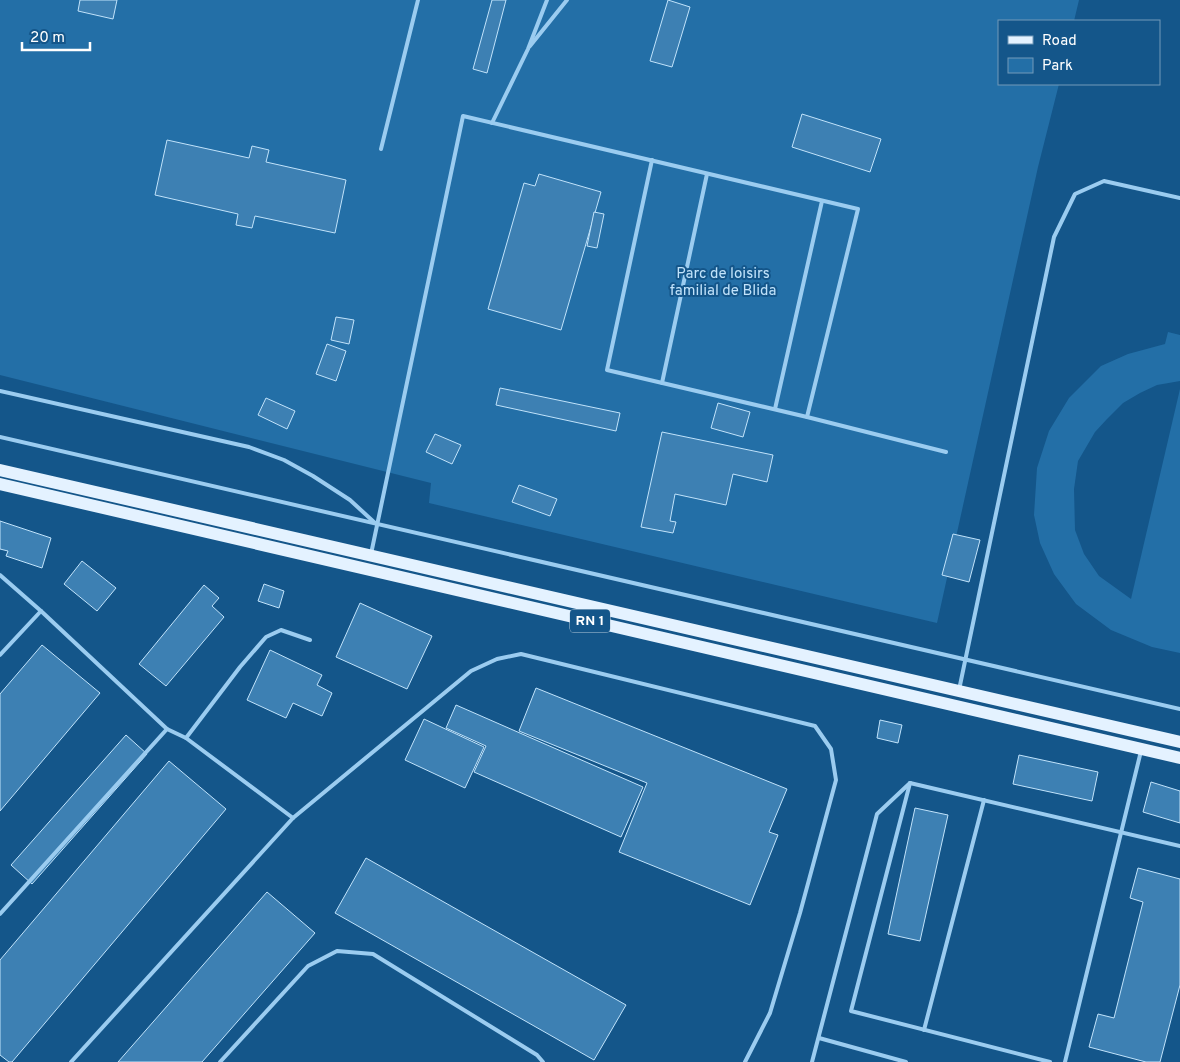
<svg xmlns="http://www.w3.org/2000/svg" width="1180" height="1062" viewBox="0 0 1180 1062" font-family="Overpass,sans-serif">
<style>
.green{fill:#236fa7}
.building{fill:#3d80b3;stroke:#c1e3fb}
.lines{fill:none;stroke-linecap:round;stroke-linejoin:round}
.lane{stroke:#9bccf0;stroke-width:4}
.primary{stroke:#e4f2ff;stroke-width:12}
.labels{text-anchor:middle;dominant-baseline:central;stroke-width:4;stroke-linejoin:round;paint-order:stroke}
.shield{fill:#14568a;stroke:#b8ccdc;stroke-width:1}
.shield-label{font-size:14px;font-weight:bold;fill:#fff}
.park-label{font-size:15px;fill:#c1e3fb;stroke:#14568a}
</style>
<rect width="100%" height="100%" fill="#14568a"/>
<!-- green -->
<g class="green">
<polygon points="0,0 1079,0 1074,21 999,21 999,84 1059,84 1038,167 937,623 429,503 431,483 0,375"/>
<polygon points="1168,332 1180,335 1180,381 1157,385 1140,393 1123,403 1107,419 1095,432 1078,461 1074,489 1075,530 1084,554 1099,576 1131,599 1180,389 1180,653 1152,647 1111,630 1076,604 1054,574 1040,543 1034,515 1037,468 1049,431 1069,398 1101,366 1128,354 1165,344"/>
</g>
<!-- building -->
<g class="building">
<polygon points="80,0 117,0 113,19 78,11"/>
<polygon points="492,0 506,0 487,73 473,69"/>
<polygon points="668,0 690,7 672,67 650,61"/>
<polygon points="802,114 881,139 870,172 792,147"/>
<polygon points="167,140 249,158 252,146 269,150 266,162 346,180 335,233 255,216 252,228 236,225 238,214 155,195"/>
<polygon points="539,174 601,192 561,330 488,309 524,183 535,186"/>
<polygon points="594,212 604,214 597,248 587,246"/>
<polygon points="336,317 354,320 349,344 331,340"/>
<polygon points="327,344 346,351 336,381 316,374"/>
<polygon points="500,388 620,413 616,431 496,405"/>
<polygon points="266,398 295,411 287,429 258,415"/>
<polygon points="718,403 750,412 743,437 711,428"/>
<polygon points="662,432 773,455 767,482 733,474 726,505 675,494 670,521 676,522 673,533 641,527"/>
<polygon points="435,434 461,445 452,464 426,452"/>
<polygon points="519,485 557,499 550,516 512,502"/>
<polygon points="0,521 51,538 42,568 6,556 8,551 0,549"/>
<polygon points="953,534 980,540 969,582 942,575"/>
<polygon points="82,561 116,588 97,611 64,584"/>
<polygon points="264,584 284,591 279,608 258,601"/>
<polygon points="204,585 219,598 212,606 224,617 166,686 139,664"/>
<polygon points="360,603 432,636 407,689 336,657"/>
<polygon points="42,645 100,693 0,811 0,694"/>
<polygon points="270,650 322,675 317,685 332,693 322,716 293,703 286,718 247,700"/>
<polygon points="536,688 787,789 769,832 778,835 750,905 619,852 647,783 519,731"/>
<polygon points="456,705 643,787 621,837 474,772 486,746 446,728"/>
<polygon points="424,719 484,747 465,788 405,760"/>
<polygon points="880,720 902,725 898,743 877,738"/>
<polygon points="126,735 147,754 32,884 11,865"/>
<polygon points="1019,755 1098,772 1092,801 1013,784"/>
<polygon points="169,761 226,809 12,1062 9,1062 0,1055 0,960"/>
<polygon points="1151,782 1180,791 1180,823 1143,812"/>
<polygon points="915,808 948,815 920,941 888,934"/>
<polygon points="366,858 626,1005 594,1060 335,913"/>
<polygon points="1138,868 1180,879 1180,985 1160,1062 1146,1062 1089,1047 1098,1014 1114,1018 1143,902 1130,898"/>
<polygon points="267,892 315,933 202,1062 118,1062"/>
</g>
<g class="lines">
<!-- lane -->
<g class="lane">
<polyline points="530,46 567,0"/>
<polyline points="492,123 528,49 547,0"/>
<polyline points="381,149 418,0"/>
<polyline points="652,160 607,370 807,417 946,452"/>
<polyline points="662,383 707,174"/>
<polyline points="0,391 249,447 284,460 313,476 350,500 375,523"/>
<polyline points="775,409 822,201"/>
<polyline points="0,437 1180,709"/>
<polyline points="371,554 463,116 858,209 807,417"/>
<polyline points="0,575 41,611 167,729 186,738 293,818"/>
<polyline points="0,655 41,611"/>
<polyline points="959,690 1054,237 1075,194 1104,181 1180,198"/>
<polyline points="186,738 240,667 266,637 281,630 310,640"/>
<polyline points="910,783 851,1011 1050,1062"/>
<polyline points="910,783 1180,846"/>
<polyline points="0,914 167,729"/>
<polyline points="924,1030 984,800"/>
<polyline points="819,1038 906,1062"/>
<polyline points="71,1062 293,818 471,671 497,659 521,654 815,726 831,749 836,780 800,913 770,1013 745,1062"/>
<polyline points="220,1062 308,966 337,951 373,954 537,1055 543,1062"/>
<polyline points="812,1062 877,814 910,783"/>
<polyline points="1065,1062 1141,751"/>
</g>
<!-- primary -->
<g class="primary">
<polyline points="0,470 1180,742"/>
<polyline points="0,484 1180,758"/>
</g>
</g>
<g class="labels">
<!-- shield labels -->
<rect class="shield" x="570" y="609.5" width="40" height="23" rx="4"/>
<g class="shield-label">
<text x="590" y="621">RN 1</text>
</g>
<!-- park labels -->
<g class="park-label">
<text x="723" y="274">Parc de loisirs<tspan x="723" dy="17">familial de Blida</tspan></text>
</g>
</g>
<!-- legend -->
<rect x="998" y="20" width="162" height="65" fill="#14568a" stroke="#729ab9"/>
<rect x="1008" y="36" width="25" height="8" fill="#e4f2ff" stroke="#729ab9"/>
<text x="1042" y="45" font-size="15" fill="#ffffff">Road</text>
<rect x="1008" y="58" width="25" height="15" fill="#236fa7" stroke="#729ab9"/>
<text x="1042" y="70" font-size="15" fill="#ffffff">Park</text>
<!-- scale -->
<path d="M22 42v8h68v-8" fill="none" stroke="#ffffff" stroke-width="2.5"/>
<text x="30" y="42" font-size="15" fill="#ffffff" stroke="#14568a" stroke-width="4" paint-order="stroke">20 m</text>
</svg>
